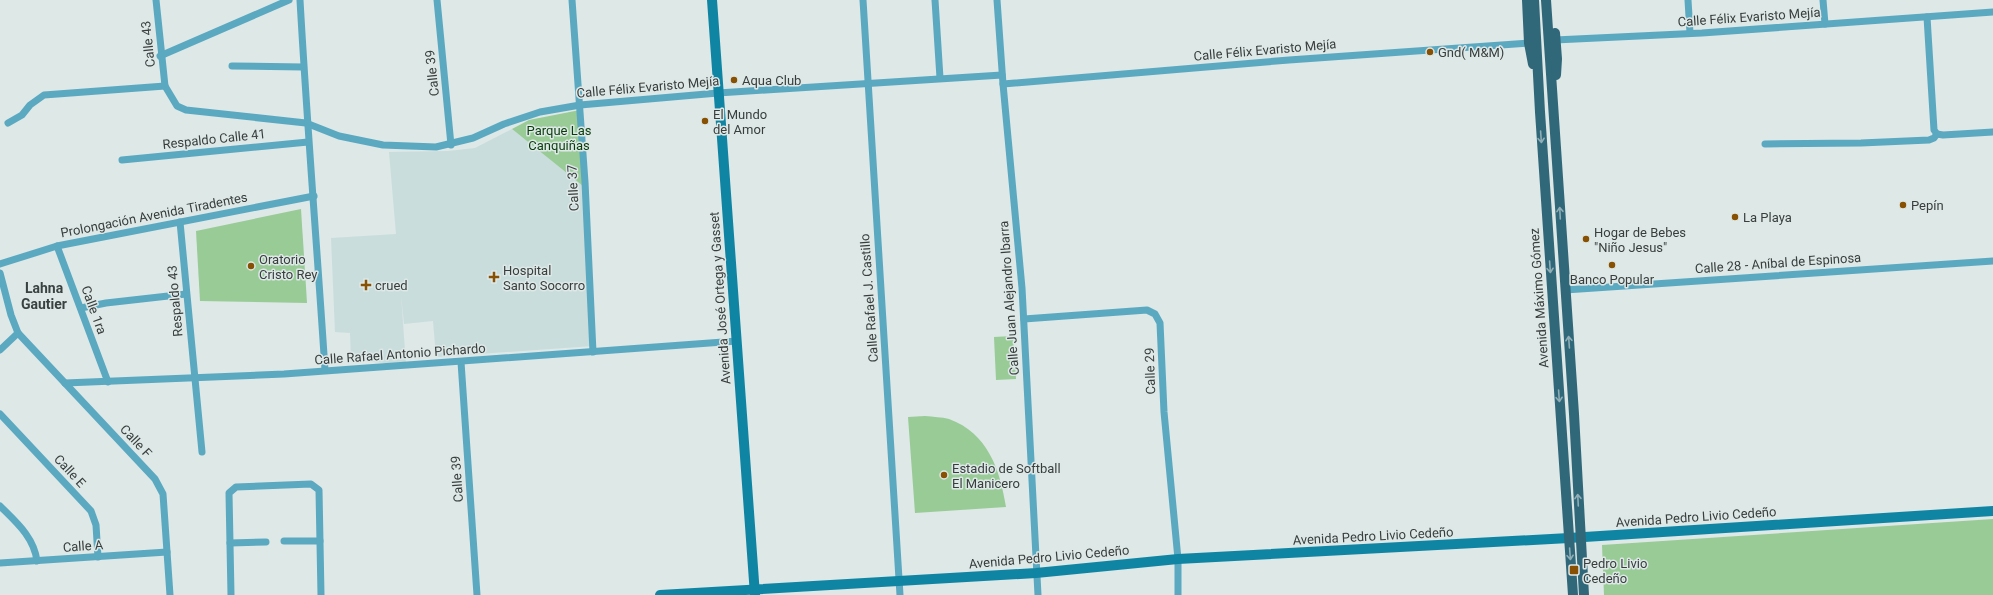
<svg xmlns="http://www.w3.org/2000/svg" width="1993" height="595" viewBox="0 0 1993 595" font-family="Roboto,sans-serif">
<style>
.built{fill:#c9dddc}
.green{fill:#99cb96}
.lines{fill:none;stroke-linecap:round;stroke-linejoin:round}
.minor{stroke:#5ba8c1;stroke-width:7}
.secondary{stroke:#1085a3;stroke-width:10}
.primary{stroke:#316879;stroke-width:10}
.oneway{stroke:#90aeb6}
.poi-dot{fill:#885003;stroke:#dde8e7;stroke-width:1.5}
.labels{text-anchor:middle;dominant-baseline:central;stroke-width:3;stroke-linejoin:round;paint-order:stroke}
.street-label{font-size:13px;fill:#393e3d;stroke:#dde8e7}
.poi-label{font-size:13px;fill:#393e3d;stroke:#dde8e7;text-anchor:start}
.park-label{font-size:13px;fill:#083c09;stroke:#dde8e7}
.neighbourhood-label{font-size:14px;font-weight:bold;fill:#394141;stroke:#dde8e7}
</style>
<rect width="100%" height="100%" fill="#dde8e7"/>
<!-- built -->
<polygon class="built" points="512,129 583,186 593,346 436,357 433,321 404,324 401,295 406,365 351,360 350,333 335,332 331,238 396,234 389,152 448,151 475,148"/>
<!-- green -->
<g class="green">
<polygon points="580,110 583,186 512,129 529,120"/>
<polygon points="301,209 307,303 200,301 196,231"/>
<polygon points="1013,336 1016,379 996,380 994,337"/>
<path d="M925 416C933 417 942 417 949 419 988 433 1000 470 1006 507L915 513 908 417Z"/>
<polygon points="1993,519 1993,595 1604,595 1602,545"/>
</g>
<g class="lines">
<!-- minor -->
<g class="minor">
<polyline points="156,0 165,86 177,106 186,110 306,123 339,136 383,145 436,147 473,138 504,124 540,112 580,105 718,93 1002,75"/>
<path d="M300 0C307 124 317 247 325 370"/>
<polyline points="437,0 451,145"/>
<polyline points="572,0 585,182 593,352"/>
<polyline points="863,0 900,595"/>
<polyline points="935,0 940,78"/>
<polyline points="997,0 1003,84 1022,288 1038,595"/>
<polyline points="1688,0 1690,33"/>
<polyline points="1823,0 1825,24"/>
<polyline points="1927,17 1934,130 1937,134 1943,135 1993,132"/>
<polyline points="1555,40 1702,33 1993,12"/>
<polyline points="160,56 289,0"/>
<polyline points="232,66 303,67"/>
<polyline points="1003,84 1289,60 1529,43"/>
<polyline points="8,123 22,115 30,105 44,95 165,86"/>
<polyline points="1765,144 1861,143 1929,140 1934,138 1937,134"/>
<polyline points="122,160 308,142"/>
<polyline points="180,222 202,452"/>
<polyline points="57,246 108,382"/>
<polyline points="0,264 57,246 314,196"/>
<polyline points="0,273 11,315 18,333 155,479 163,494 170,595"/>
<polyline points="1565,290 1993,261"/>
<polyline points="81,308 106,303 186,294"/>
<polyline points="1024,319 1147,310 1155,314 1160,323 1164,412 1178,559 1178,595"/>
<polyline points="0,350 18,333"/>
<polyline points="461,362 477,595"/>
<polyline points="65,383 284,374 737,341"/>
<polyline points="0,414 91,511 96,525 98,557"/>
<path d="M0 506C16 522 34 537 37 561"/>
<polyline points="284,541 320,541"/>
<polyline points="230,543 266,542"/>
<polyline points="0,563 167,552"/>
<polyline points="231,595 229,493 236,487 311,484 319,490 321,595"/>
</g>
<!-- secondary -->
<g class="secondary">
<polyline points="712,0 755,595"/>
<polyline points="660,595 1036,573 1178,559 1569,538 1993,511"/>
</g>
<!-- primary -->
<g class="primary">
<polyline points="1527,0 1529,43 1533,64"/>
<polyline points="1534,0 1540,112 1573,595"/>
<polyline points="1546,0 1574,414 1584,595"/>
<polyline points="1555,33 1557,59 1556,75"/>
</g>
</g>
<!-- one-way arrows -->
<defs><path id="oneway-shaft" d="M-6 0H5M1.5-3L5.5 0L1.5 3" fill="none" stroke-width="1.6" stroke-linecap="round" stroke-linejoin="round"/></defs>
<g class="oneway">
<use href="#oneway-shaft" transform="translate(1541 137) rotate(86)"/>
<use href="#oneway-shaft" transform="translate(1560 213) rotate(-93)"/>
<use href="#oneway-shaft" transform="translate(1550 267) rotate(86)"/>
<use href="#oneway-shaft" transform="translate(1569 342) rotate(-94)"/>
<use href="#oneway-shaft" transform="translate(1559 396) rotate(86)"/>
<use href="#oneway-shaft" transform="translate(1578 500) rotate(-93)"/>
<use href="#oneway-shaft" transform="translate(1570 554) rotate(86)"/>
</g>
<!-- markers -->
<g class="poi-dot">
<circle cx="1430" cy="52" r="4"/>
<circle cx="734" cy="80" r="4"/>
<circle cx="705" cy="121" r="4"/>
<circle cx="1903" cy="205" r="4"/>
<circle cx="1735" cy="217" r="4"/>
<circle cx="1586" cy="239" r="4"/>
<circle cx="1612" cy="265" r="4"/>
<circle cx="251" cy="266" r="4"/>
<path d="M492 271h4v4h4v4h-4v4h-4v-4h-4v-4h4z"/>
<path d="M364 279h4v4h4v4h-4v4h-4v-4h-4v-4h4z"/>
<circle cx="944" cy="475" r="4"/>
<rect x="1569" y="565" width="10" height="10" rx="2"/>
</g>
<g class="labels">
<!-- street labels -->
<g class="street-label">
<text transform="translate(1749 17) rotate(-4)">Calle Félix Evaristo Mejía</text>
<text transform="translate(148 44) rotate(-96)">Calle 43</text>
<text transform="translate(1265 50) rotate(-5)">Calle Félix Evaristo Mejía</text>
<text transform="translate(432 73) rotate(-96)">Calle 39</text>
<text transform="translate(648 87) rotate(-5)">Calle Félix Evaristo Mejía</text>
<text transform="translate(214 139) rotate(-6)">Respaldo Calle 41</text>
<text transform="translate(573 188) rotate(-93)">Calle 37</text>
<text transform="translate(154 215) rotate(-11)">Prolongación Avenida Tiradentes</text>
<text transform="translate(1778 263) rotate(-4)">Calle 28 - Aníbal de Espinosa</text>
<text transform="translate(720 298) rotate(-94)">Avenida José Ortega y Gasset</text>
<text transform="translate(869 298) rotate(-94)">Calle Rafael J. Castillo</text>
<text transform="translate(1009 298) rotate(-94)">Calle Juan Alejandro lbarra</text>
<text transform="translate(1539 298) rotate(-94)">Avenida Máximo Gómez</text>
<text transform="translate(175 301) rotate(-95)">Respaldo 43</text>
<text transform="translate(94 310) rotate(70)">Calle 1ra</text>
<text transform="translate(400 354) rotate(-4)">Calle Rafael Antonio Pichardo</text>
<text transform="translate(1150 371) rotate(-92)">Calle 29</text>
<text transform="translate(136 441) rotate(47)">Calle F</text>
<text transform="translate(70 471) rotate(47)">Calle E</text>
<text transform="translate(457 479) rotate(-94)">Calle 39</text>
<text transform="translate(1696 517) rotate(-4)">Avenida Pedro Livio Cedeño</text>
<text transform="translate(1373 536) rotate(-3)">Avenida Pedro Livio Cedeño</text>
<text transform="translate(83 546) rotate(-4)">Calle A</text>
<text transform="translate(1049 557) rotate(-5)">Avenida Pedro Livio Cedeño</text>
</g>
<!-- poi labels -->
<g class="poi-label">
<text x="1438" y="52">Gnd( M&amp;M)</text>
<text x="742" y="80">Aqua Club</text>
<text x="713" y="114">El Mundo<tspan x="713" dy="15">del Amor</tspan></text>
<text x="1911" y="205">Pepín</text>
<text x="1743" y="217">La Playa</text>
<text x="1594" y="232">Hogar de Bebes<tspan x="1594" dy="15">"Niño Jesus"</tspan></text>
<text x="259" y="259">Oratorio<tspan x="259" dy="15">Cristo Rey</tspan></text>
<text x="503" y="270">Hospital<tspan x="503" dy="15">Santo Socorro</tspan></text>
<text x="1612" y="279" text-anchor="middle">Banco Popular</text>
<text x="375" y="285">crued</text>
<text x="952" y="468">Estadio de Softball<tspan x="952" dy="15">El Manicero</tspan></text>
<text x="1583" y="563">Pedro Livio<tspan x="1583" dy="15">Cedeño</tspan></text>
</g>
<!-- park labels -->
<g class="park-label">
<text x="559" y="130">Parque Las<tspan x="559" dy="15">Canquiñas</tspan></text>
</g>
<!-- neighbourhood labels -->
<g class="neighbourhood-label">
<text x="44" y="288">Lahna<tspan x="44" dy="16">Gautier</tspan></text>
</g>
</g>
</svg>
